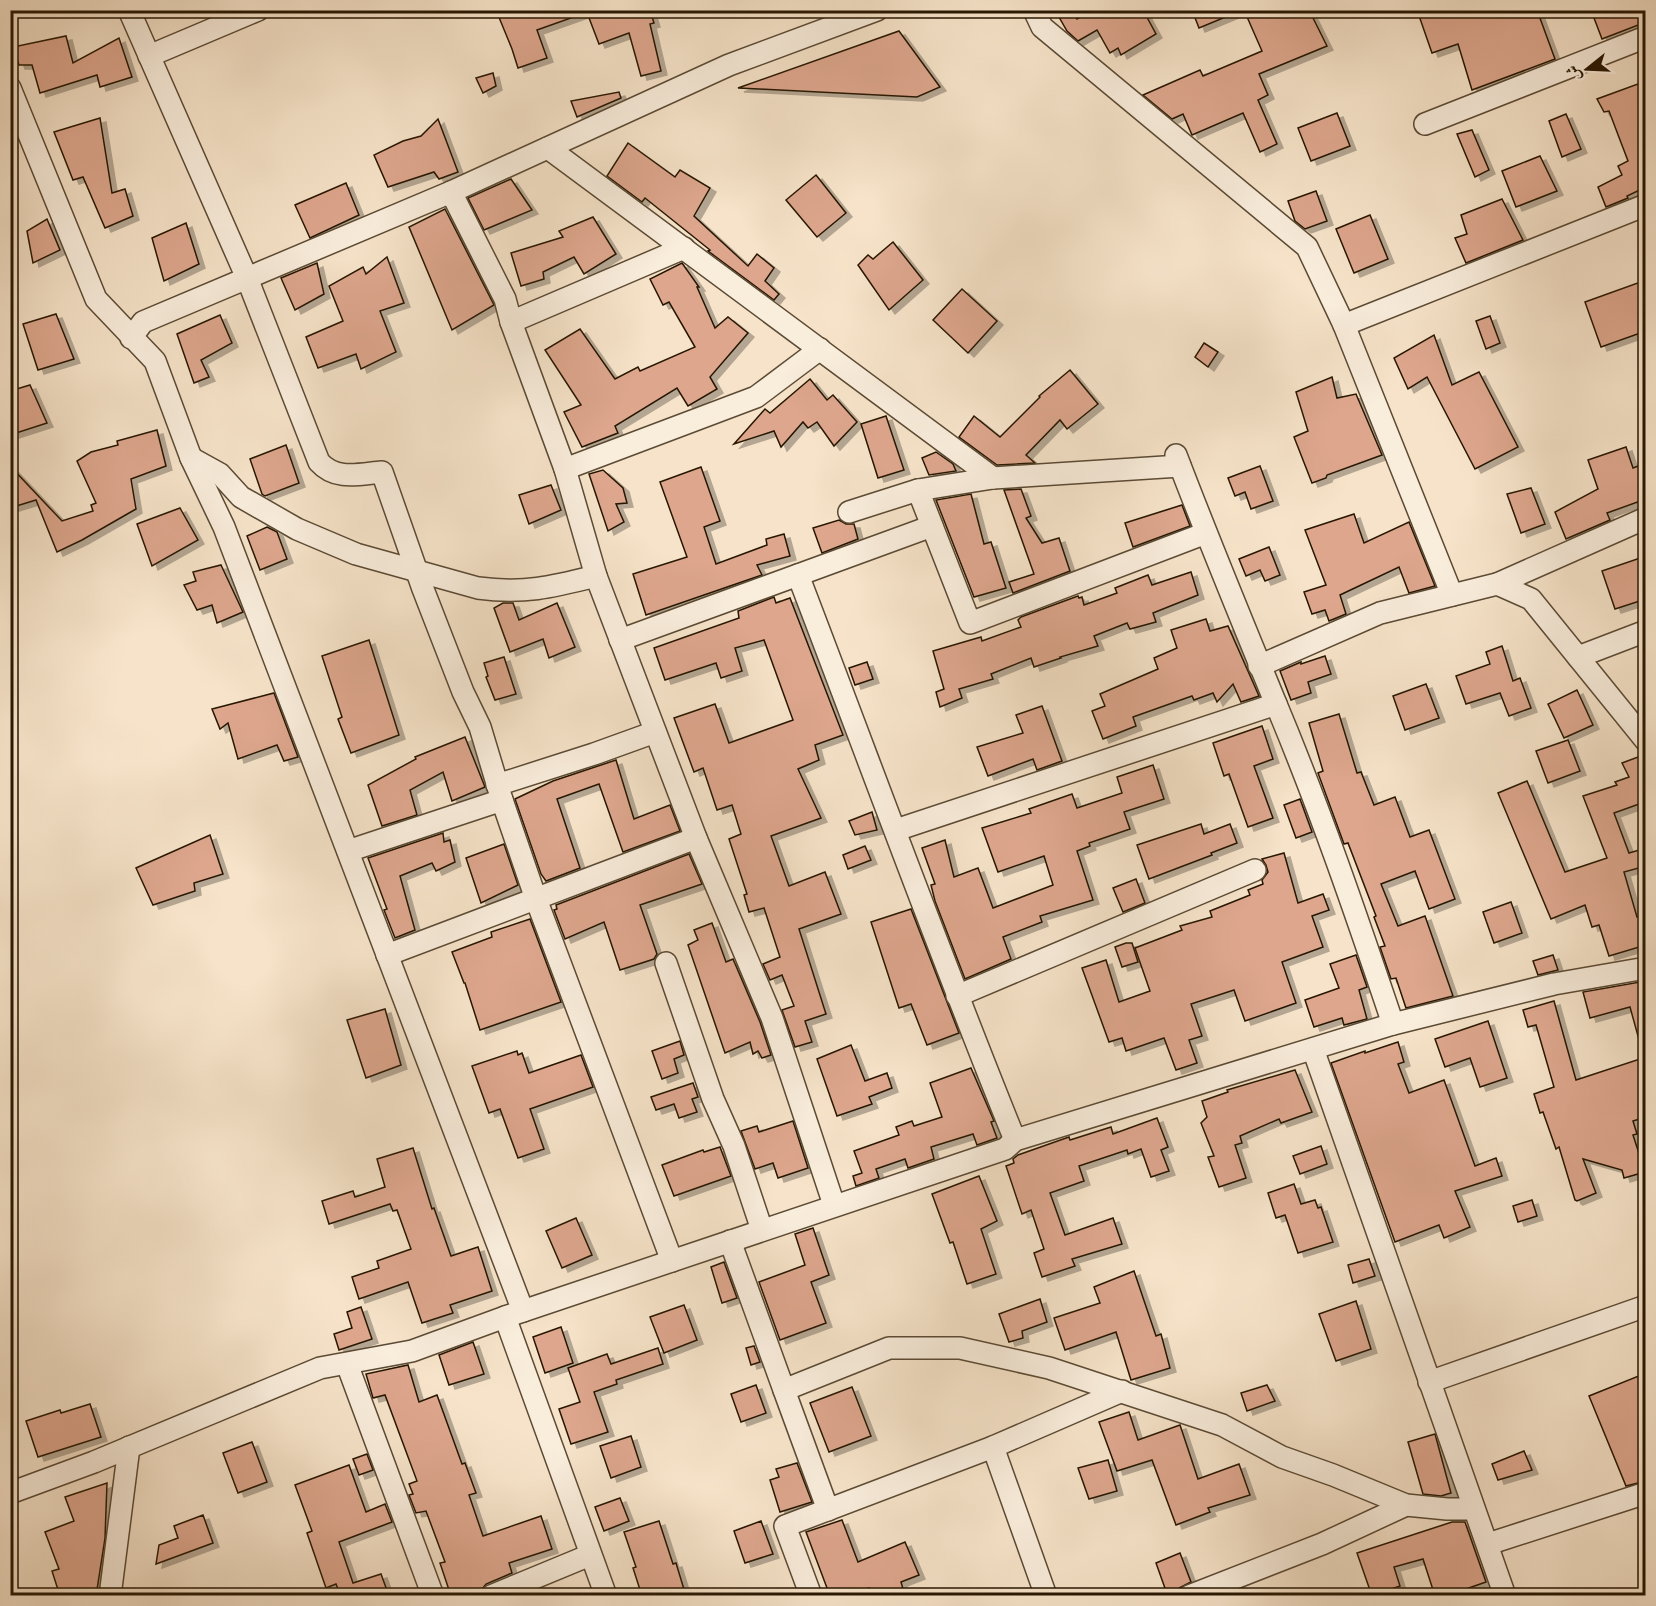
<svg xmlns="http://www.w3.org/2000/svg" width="1656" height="1606" viewBox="0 0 1656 1606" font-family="'IM FELL French Canon',Amiri,serif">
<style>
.building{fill:#dda68d;stroke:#271702;stroke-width:1.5;filter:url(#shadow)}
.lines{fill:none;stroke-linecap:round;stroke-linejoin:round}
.minor-casing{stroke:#5b4a34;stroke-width:24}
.minor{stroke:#f9eddc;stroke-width:21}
</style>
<defs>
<filter id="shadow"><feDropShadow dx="6" dy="4" stdDeviation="0" flood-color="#0004"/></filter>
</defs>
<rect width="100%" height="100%" fill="#f6e3c9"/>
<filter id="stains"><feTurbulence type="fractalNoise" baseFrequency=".00333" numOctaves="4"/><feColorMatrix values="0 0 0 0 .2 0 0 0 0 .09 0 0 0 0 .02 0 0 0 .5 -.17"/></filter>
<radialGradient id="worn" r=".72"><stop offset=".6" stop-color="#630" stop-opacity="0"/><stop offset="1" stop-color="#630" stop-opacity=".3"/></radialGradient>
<!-- building -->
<g class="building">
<polygon points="496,10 585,10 585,13 537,30 547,58 518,68 512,49"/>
<polygon points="586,10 650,10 654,23 650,24 661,71 641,76 629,33 599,44"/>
<polygon points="1055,10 1072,10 1077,19 1092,10 1143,10 1156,34 1121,55 1118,48 1110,53 1097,30 1078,41 1067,31"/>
<polygon points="1192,10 1240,10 1240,11 1199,28"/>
<polygon points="1244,10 1309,10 1327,46 1259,74 1268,95 1258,100 1277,144 1260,152 1243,113 1192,135 1183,114 1172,119 1143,95 1200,70 1203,76 1262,51"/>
<polygon points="1417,10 1537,10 1555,59 1472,90 1458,44 1432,53"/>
<polygon points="1591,10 1646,10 1646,22 1602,39"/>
<polygon points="899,31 940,87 917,97 738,88"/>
<polygon points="66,36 73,63 119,38 132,77 100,87 97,75 40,93 32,65 19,65 13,47"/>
<polygon points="493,73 496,86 483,93 476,78"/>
<polygon points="1646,81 1646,135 1640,136 1646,157 1646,187 1627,196 1628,198 1606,207 1598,187 1622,175 1618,166 1628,161 1609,111 1604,112 1597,99"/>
<polygon points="619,92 621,98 577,117 571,101"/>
<polygon points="1337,113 1350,146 1311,161 1298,128"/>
<polygon points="1566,114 1581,149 1562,157 1549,121"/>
<polygon points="100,118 112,193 125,189 133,216 105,228 83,177 73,180 54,132"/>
<polygon points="438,119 458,172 439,179 434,172 388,187 374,155 403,141 421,136"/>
<polygon points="1472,130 1489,170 1475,177 1457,134"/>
<polygon points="628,143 675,177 680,170 710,188 694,216 748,266 757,254 774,268 765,281 779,294 774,300 708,251 710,250 645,198 642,202 607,176"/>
<polygon points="1540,156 1557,191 1516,207 1502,171"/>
<polygon points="816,175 846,213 817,237 786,200"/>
<polygon points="511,179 532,210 484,230 468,198"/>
<polygon points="346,183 359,215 310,238 295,205"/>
<polygon points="1316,191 1327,221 1305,229 1295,221 1288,201"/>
<polygon points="1502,199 1523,240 1466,263 1455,238 1467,234 1461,215"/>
<polygon points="445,209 494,305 452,330 409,227"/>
<polygon points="1370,215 1388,259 1354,273 1336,229"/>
<polygon points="593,217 616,254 584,274 574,257 543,272 544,279 521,286 511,253 563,237 559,231"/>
<polygon points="47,219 60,250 33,263 27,231"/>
<polygon points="186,223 199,264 164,281 152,238"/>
<polygon points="893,242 923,280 889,310 858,265 868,255 873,259"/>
<polygon points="387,257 404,303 380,311 396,352 361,369 356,354 318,368 306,337 343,321 329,286 363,267 366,274"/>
<polygon points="317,263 324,294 295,310 281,278"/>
<polygon points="682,263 699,287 697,287 715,328 728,317 748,333 710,377 717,389 688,406 677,388 615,426 618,433 582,447 564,412 581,405 545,350 580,329 615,379 638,367 640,371 695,347 669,302 663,305 650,279"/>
<polygon points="1646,280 1646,331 1601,347 1585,302"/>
<polygon points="962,289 997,321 968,353 933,320"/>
<polygon points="56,314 74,359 38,370 23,324"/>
<polygon points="220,315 232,343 201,360 209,377 194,383 177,334"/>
<polygon points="1490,316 1500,343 1486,349 1476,321"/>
<polygon points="1434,335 1452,385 1479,372 1518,447 1475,469 1427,377 1408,389 1394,358"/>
<polygon points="1204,343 1218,352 1208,367 1195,357"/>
<polygon points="1070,370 1098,404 1067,429 1060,420 1026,455 1035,463 997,465 959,437 974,416 1000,437 1040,397 1039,396"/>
<polygon points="1332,377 1337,398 1356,394 1382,455 1327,475 1326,478 1312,483 1294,437 1308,431 1296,392"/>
<polygon points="810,379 827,400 833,395 857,422 834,446 817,422 808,428 803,422 781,447 774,431 734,444 765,409 770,413"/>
<polygon points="30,385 47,423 10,435 10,391"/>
<polygon points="886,416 904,470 878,478 861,424"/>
<polygon points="157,430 166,466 131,479 136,509 82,540 57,552 36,500 10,508 10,466 62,521 93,511 91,505 96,503 77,461 91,452 118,445 117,441"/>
<polygon points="286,445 299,483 265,496 262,494 250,459"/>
<polygon points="1626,447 1633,468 1646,463 1646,499 1607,513 1610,520 1566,539 1555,512 1598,489 1588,460"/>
<polygon points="936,452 953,464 956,471 929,475 922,458"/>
<polygon points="1260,466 1273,501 1251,509 1245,492 1235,496 1228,478"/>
<polygon points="701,467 720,521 704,527 716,564 767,545 766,539 784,534 790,556 757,565 762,575 646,615 633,574 687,557 660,482"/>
<polygon points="603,470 623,488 627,503 616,504 624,522 608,531 589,474"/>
<polygon points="551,485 561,510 529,524 519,495"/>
<polygon points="1531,488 1545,524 1521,533 1507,494"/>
<polygon points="1021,489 1031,516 1026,518 1042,543 1059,538 1070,571 1013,593 1009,582 1034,574 1004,490"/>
<polygon points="971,494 984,544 991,542 1006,588 974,597 936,500"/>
<polygon points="1182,505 1190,526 1133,547 1125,523"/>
<polygon points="180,508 198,540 152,566 137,524"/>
<polygon points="1354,514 1364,543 1409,522 1435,586 1409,593 1399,567 1340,595 1346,614 1329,621 1325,610 1312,614 1304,592 1326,585 1305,530"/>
<polygon points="839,520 846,524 854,524 858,539 822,553 813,528"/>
<polygon points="267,527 277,532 287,559 260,570 247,536"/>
<polygon points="1269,547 1280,575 1265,581 1260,570 1246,576 1239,559"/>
<polygon points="1646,556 1646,599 1615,609 1602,571"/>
<polygon points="221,565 243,612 217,623 212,605 197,610 184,585 196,581 193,572"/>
<polygon points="1191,572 1198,595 1153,613 1156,622 1130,629 1127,623 1094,636 1098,646 1060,657 1061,658 1034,667 1031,658 991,674 993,679 959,689 962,698 940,707 936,692 944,689 933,651 981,637 982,641 1021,627 1018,620 1021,617 1078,596 1079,598 1082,597 1084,605 1117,593 1115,588 1148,575 1152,585"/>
<polygon points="774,597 776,603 790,598 843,735 815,745 819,760 798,769 821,818 771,836 789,886 825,872 841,914 799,929 826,1014 805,1021 812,1042 795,1047 782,1010 794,1006 782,975 770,980 763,964 780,957 764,908 749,912 744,895 747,894 729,839 741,834 732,805 717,810 703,768 694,772 674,718 715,704 729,743 793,720 764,640 735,648 742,671 721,678 716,663 665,680 654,648 739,618 738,611"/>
<polygon points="503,603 513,603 519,620 557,603 575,647 549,658 543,639 510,652 494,608"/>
<polygon points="1206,619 1210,631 1228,626 1259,696 1241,702 1233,684 1217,702 1213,693 1194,700 1192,696 1133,717 1136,726 1103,739 1092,711 1105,706 1100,694 1158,669 1154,658 1177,648 1171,630"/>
<polygon points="369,640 399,735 351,753 338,719 342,717 322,656"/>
<polygon points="1502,646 1513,681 1520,678 1531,708 1509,716 1500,693 1466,704 1456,676 1490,664 1486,652"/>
<polygon points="1325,656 1331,674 1308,682 1311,693 1291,700 1280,671 1301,662 1301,664"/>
<polygon points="504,657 516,694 495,700 486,677 488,676 484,663"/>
<polygon points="867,662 873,679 855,685 849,668"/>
<polygon points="1426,684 1439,718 1405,730 1393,696"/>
<polygon points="1577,690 1593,725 1564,738 1548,704"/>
<polygon points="274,693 298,757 284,761 277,745 238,759 228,723 220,729 212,709"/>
<polygon points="1042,706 1062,761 1037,770 1033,759 988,776 977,747 1023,733 1016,715"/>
<polygon points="1339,714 1357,773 1361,772 1374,805 1395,797 1410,837 1429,830 1455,899 1429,909 1415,871 1381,884 1398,926 1425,916 1453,996 1406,1008 1396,978 1391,979 1380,947 1385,946 1374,917 1376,916 1348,843 1344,844 1318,773 1323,771 1309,723"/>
<polygon points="1262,726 1273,759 1254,766 1273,818 1248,827 1229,774 1224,776 1213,743"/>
<polygon points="465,737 485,787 452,801 443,772 410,790 417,815 382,826 368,785 416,759 415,757"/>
<polygon points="1568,740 1580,771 1548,783 1536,751"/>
<polygon points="1646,754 1646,811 1642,803 1614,813 1629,853 1646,848 1646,866 1624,872 1637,917 1643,915 1646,924 1646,945 1609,956 1599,925 1592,927 1585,905 1551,919 1498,793 1527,781 1565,872 1607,858 1583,796 1617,785 1615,782 1629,777 1622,763"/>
<polygon points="616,760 634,819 670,805 680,831 623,852 599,784 557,799 580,868 546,881 541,874 515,799 553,781"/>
<polygon points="1153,765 1164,799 1124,812 1130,829 1089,843 1090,846 1077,851 1093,900 1040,916 1042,922 1003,937 1011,959 965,979 935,901 931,885 935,884 922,848 945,840 954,877 978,868 993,908 1053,885 1044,856 998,872 982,828 1031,813 1029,809 1072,794 1077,808 1122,793 1117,777"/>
<polygon points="1300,799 1312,832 1296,838 1284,805"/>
<polygon points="872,812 877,830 855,835 849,821"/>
<polygon points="1201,824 1204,834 1230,824 1237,843 1211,853 1212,855 1149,879 1137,845"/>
<polygon points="443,833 444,842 450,840 455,862 436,871 432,863 400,876 415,930 395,938 384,910 387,909 368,858"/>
<polygon points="210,835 223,874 194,883 195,891 153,905 136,868"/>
<polygon points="504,844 518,885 481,903 466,858"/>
<polygon points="865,846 871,860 848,869 843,855"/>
<polygon points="1284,853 1298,903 1323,894 1329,910 1312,916 1323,947 1282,962 1296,1003 1245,1021 1234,990 1191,1004 1202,1036 1189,1040 1197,1063 1176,1070 1164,1038 1126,1051 1122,1038 1109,1042 1082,968 1106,960 1119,1002 1150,991 1135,948 1182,930 1180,926 1212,917 1210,911 1250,895 1248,890 1263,884 1262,880 1268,872 1266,865 1262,859"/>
<polygon points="689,854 702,884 640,905 657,954 654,959 620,970 604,922 565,939 554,910 557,909 556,905"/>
<polygon points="1136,879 1145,903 1123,912 1113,888"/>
<polygon points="1511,902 1522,933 1494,943 1483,912"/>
<polygon points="911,909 959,1033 927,1045 911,1004 899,1008 871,922"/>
<polygon points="530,919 561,1002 480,1030 465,983 464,983 452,952 492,937 491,932"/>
<polygon points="712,923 726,962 733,959 760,1022 771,1055 762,1058 758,1051 753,1054 750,1042 725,1053 688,945 698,940 694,930"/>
<polygon points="1126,943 1132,943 1138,962 1122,967 1115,947"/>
<polygon points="1356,955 1367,987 1359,990 1367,1019 1344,1025 1342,1018 1314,1027 1305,1000 1339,988 1330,964"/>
<polygon points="1553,955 1558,970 1538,975 1533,961"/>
<polygon points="1640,982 1642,987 1646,986 1646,1046 1641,1047 1630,1007 1590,1018 1583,992"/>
<polygon points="1554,1001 1576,1080 1646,1057 1646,1117 1633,1121 1637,1134 1633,1135 1645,1172 1624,1178 1622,1170 1583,1159 1596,1193 1577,1201 1575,1200 1559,1147 1556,1149 1543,1112 1540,1113 1534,1094 1554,1087 1536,1025 1528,1027 1523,1010"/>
<polygon points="385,1009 401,1065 366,1078 347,1020"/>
<polygon points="1488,1021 1507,1078 1480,1087 1470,1058 1445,1067 1435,1039"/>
<polygon points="680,1041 684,1055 674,1059 678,1073 662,1079 652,1051"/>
<polygon points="1398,1042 1404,1062 1398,1064 1409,1093 1444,1080 1475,1166 1496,1158 1502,1176 1455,1191 1470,1227 1444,1238 1439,1225 1395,1242 1331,1063 1365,1051 1365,1053"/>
<polygon points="851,1045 865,1081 887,1073 892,1088 869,1097 872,1104 837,1116 817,1059"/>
<polygon points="517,1051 518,1055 522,1053 529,1073 581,1055 593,1087 530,1109 544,1149 518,1158 500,1109 489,1113 472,1066"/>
<polygon points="971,1068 994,1121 991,1122 997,1138 977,1145 973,1134 931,1147 934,1159 908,1168 905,1159 876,1169 879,1178 856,1186 853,1176 862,1173 854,1151 899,1135 896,1127 912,1121 914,1126 942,1117 930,1083"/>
<polygon points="1295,1070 1312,1112 1281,1123 1279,1119 1240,1136 1242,1143 1235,1145 1246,1178 1219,1187 1208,1157 1214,1156 1201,1123 1207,1117 1202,1101 1228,1092 1227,1090"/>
<polygon points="693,1083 698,1097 692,1099 697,1112 679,1118 674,1104 656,1110 651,1097"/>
<polygon points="1157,1118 1168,1147 1161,1150 1169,1171 1151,1177 1141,1149 1128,1154 1127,1150 1079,1166 1084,1181 1050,1193 1065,1235 1113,1218 1122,1244 1072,1259 1075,1266 1042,1277 1034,1253 1044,1249 1031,1210 1022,1214 1006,1166 1014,1163 1013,1159 1018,1155 1069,1137 1070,1140 1111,1127 1113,1134"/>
<polygon points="793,1121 808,1168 778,1178 773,1163 755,1169 741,1131 757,1126 759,1132"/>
<polygon points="1321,1146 1327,1164 1300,1174 1293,1156"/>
<polygon points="720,1147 731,1176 674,1196 662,1165 703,1150 704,1152"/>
<polygon points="413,1148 432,1209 434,1208 451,1256 478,1247 492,1291 450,1305 453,1313 422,1323 408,1282 359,1299 352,1277 379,1268 377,1261 411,1249 397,1210 393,1211 390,1204 329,1224 322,1201 353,1191 355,1197 385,1187 377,1159"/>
<polygon points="979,1176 997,1221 981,1229 996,1274 967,1284 953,1242 950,1243 932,1194"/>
<polygon points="1294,1184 1301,1204 1315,1200 1318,1208 1321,1207 1333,1242 1298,1253 1285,1215 1276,1218 1268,1193"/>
<polygon points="1532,1200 1537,1216 1518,1222 1513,1206"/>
<polygon points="576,1218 592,1255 562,1268 546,1231"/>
<polygon points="813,1228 829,1275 811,1282 826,1323 780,1340 759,1282 805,1265 795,1234"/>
<polygon points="1369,1259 1375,1276 1353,1283 1348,1265"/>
<polygon points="724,1262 737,1298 722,1303 711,1267"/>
<polygon points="1134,1271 1156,1336 1161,1334 1170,1368 1131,1380 1116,1332 1065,1350 1054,1318 1100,1303 1094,1287"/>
<polygon points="1040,1299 1047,1322 1022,1331 1023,1338 1009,1342 999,1314"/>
<polygon points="1356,1301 1371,1349 1336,1361 1319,1314"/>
<polygon points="684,1305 697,1340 664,1353 650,1317"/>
<polygon points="361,1307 372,1339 339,1350 334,1334 352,1328 347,1312"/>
<polygon points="561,1327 573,1363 545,1373 533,1337"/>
<polygon points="473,1342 484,1374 449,1385 439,1355"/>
<polygon points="754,1346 760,1362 751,1365 746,1348"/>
<polygon points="658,1348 663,1364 616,1380 617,1384 594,1392 608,1432 571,1444 559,1409 580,1402 568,1368 607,1354 611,1364"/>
<polygon points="408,1365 419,1402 437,1395 462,1464 465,1463 476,1493 469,1495 483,1536 541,1516 552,1549 509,1563 512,1573 486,1584 479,1593 472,1596 451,1596 440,1563 445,1562 426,1511 416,1513 409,1495 413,1494 409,1484 417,1481 385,1395 373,1398 366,1374"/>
<polygon points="1646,1373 1646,1481 1626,1486 1589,1396"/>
<polygon points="756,1385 766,1413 741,1422 731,1394"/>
<polygon points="1267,1385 1275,1401 1247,1411 1241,1393"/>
<polygon points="852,1387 871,1436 829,1452 810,1403"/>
<polygon points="90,1404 101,1437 38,1457 26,1421 60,1410 61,1413"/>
<polygon points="1129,1412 1138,1440 1180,1425 1198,1479 1239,1464 1250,1495 1208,1508 1210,1512 1176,1525 1152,1460 1117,1471 1099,1422"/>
<polygon points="1435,1434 1451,1493 1441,1496 1423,1494 1408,1442"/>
<polygon points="631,1436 641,1467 611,1478 600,1446"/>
<polygon points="252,1442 267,1482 238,1493 223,1453"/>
<polygon points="1524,1451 1532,1470 1498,1480 1492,1464"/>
<polygon points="367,1454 373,1470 359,1475 353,1459"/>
<polygon points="1108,1460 1117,1491 1089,1499 1078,1468"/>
<polygon points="797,1463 812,1502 780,1512 770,1480 779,1477 776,1469"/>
<polygon points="349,1465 366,1512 385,1504 392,1522 339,1542 353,1583 381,1574 389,1596 326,1596 325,1593 338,1589 336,1584 326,1588 307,1533 312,1531 295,1485"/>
<polygon points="107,1483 105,1538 96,1596 60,1596 52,1571 59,1569 45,1532 74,1521 65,1497"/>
<polygon points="620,1498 629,1521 604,1531 595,1507"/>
<polygon points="203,1515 213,1543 156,1564 159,1545 178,1538 174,1526"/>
<polygon points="842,1520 858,1562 905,1542 919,1575 901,1582 905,1596 871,1596 869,1588 849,1596 830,1596 806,1532"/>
<polygon points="659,1521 673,1564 676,1563 686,1596 642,1596 633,1568 636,1567 624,1532"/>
<polygon points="761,1521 773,1554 745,1563 734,1531"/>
<polygon points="1452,1522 1465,1522 1486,1582 1463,1590 1465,1596 1435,1596 1423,1559 1394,1567 1400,1586 1372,1596 1357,1553"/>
<polygon points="1180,1553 1191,1582 1179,1588 1176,1596 1170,1596 1169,1589 1166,1591 1156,1563"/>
</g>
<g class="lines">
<defs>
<g id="minor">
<path d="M129 10 247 278 319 462C336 481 359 474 382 472L423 589 463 692 480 727 502 800"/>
<polyline points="1034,10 1042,27 1307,247 1344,325 1452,595"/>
<polyline points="149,56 258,10"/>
<polyline points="10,88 96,299 155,361 191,458 224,527 523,1311"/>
<polyline points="1425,124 1646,37"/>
<polyline points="548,148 993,478"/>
<polyline points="451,192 505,299 511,322 565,469 596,576 696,838 772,1018 834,1205"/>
<polyline points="511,322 684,248"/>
<polyline points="1344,325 1646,205"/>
<polyline points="131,338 143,322 451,192 729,65 877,10"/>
<path d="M1176 455C1208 539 1242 621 1276 704 1320 809 1357 917 1393 1024"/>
<path d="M191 458 220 474 241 497 297 529 356 554 478 588C525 594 552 587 596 576"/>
<polyline points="565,469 756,397 820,349"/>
<polyline points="918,490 970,623 1206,533"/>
<polyline points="849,512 918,490 993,478 1180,466"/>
<path d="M798 575C870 763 939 953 1015 1140"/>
<polyline points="1497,584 1646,518"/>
<polyline points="620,640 932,526"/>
<polyline points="1578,657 1646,631"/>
<polyline points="1259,666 1380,613 1497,584 1531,599 1646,741"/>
<polyline points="497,785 594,754 655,732"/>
<polyline points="896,830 1276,704"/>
<polyline points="348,851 502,800 536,899 672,1261"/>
<polyline points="387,955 696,838"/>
<polyline points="666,963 713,1099 734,1146 762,1230"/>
<polyline points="957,996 1255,870"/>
<polyline points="1313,1049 1505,1596"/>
<polyline points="730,1241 784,1390 889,1348 960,1348 1049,1368 1222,1425 1282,1457 1333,1475 1406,1505 1447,1509 1473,1509"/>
<polyline points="505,1317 606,1596"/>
<polyline points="347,1364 433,1596"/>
<polyline points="1429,1382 1646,1306"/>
<polyline points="784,1390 828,1510"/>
<polyline points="993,1447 1046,1596"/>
<polyline points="10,1493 94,1462 320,1368 412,1351 505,1317 1005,1149 1015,1140 1393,1024 1554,984 1646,968"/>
<polyline points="1488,1544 1646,1493"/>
<polyline points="110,1596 129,1447"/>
<polyline points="491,1596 590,1555"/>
<polyline points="811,1596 785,1526 993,1447 1122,1391"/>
<polyline points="1189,1596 1322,1544 1406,1505"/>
</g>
</defs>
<!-- minor casing -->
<use href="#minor" class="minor-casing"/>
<!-- minor -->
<use href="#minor" class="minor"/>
</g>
<!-- margin -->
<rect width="1656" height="1606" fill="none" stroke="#f6e3c9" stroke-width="36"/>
<rect x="12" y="12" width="1632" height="1582" fill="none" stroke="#271702" stroke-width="3"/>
<rect x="18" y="18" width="1620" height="1570" fill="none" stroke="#271702" stroke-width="1.5"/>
<!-- north arrow -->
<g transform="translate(1587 69) rotate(252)" stroke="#f9eddc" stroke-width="4.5" paint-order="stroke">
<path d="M0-4.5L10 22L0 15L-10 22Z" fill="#271702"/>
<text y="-9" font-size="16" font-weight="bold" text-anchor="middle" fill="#271702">ش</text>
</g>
<rect width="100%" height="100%" filter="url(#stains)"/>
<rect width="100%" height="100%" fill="url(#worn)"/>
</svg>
